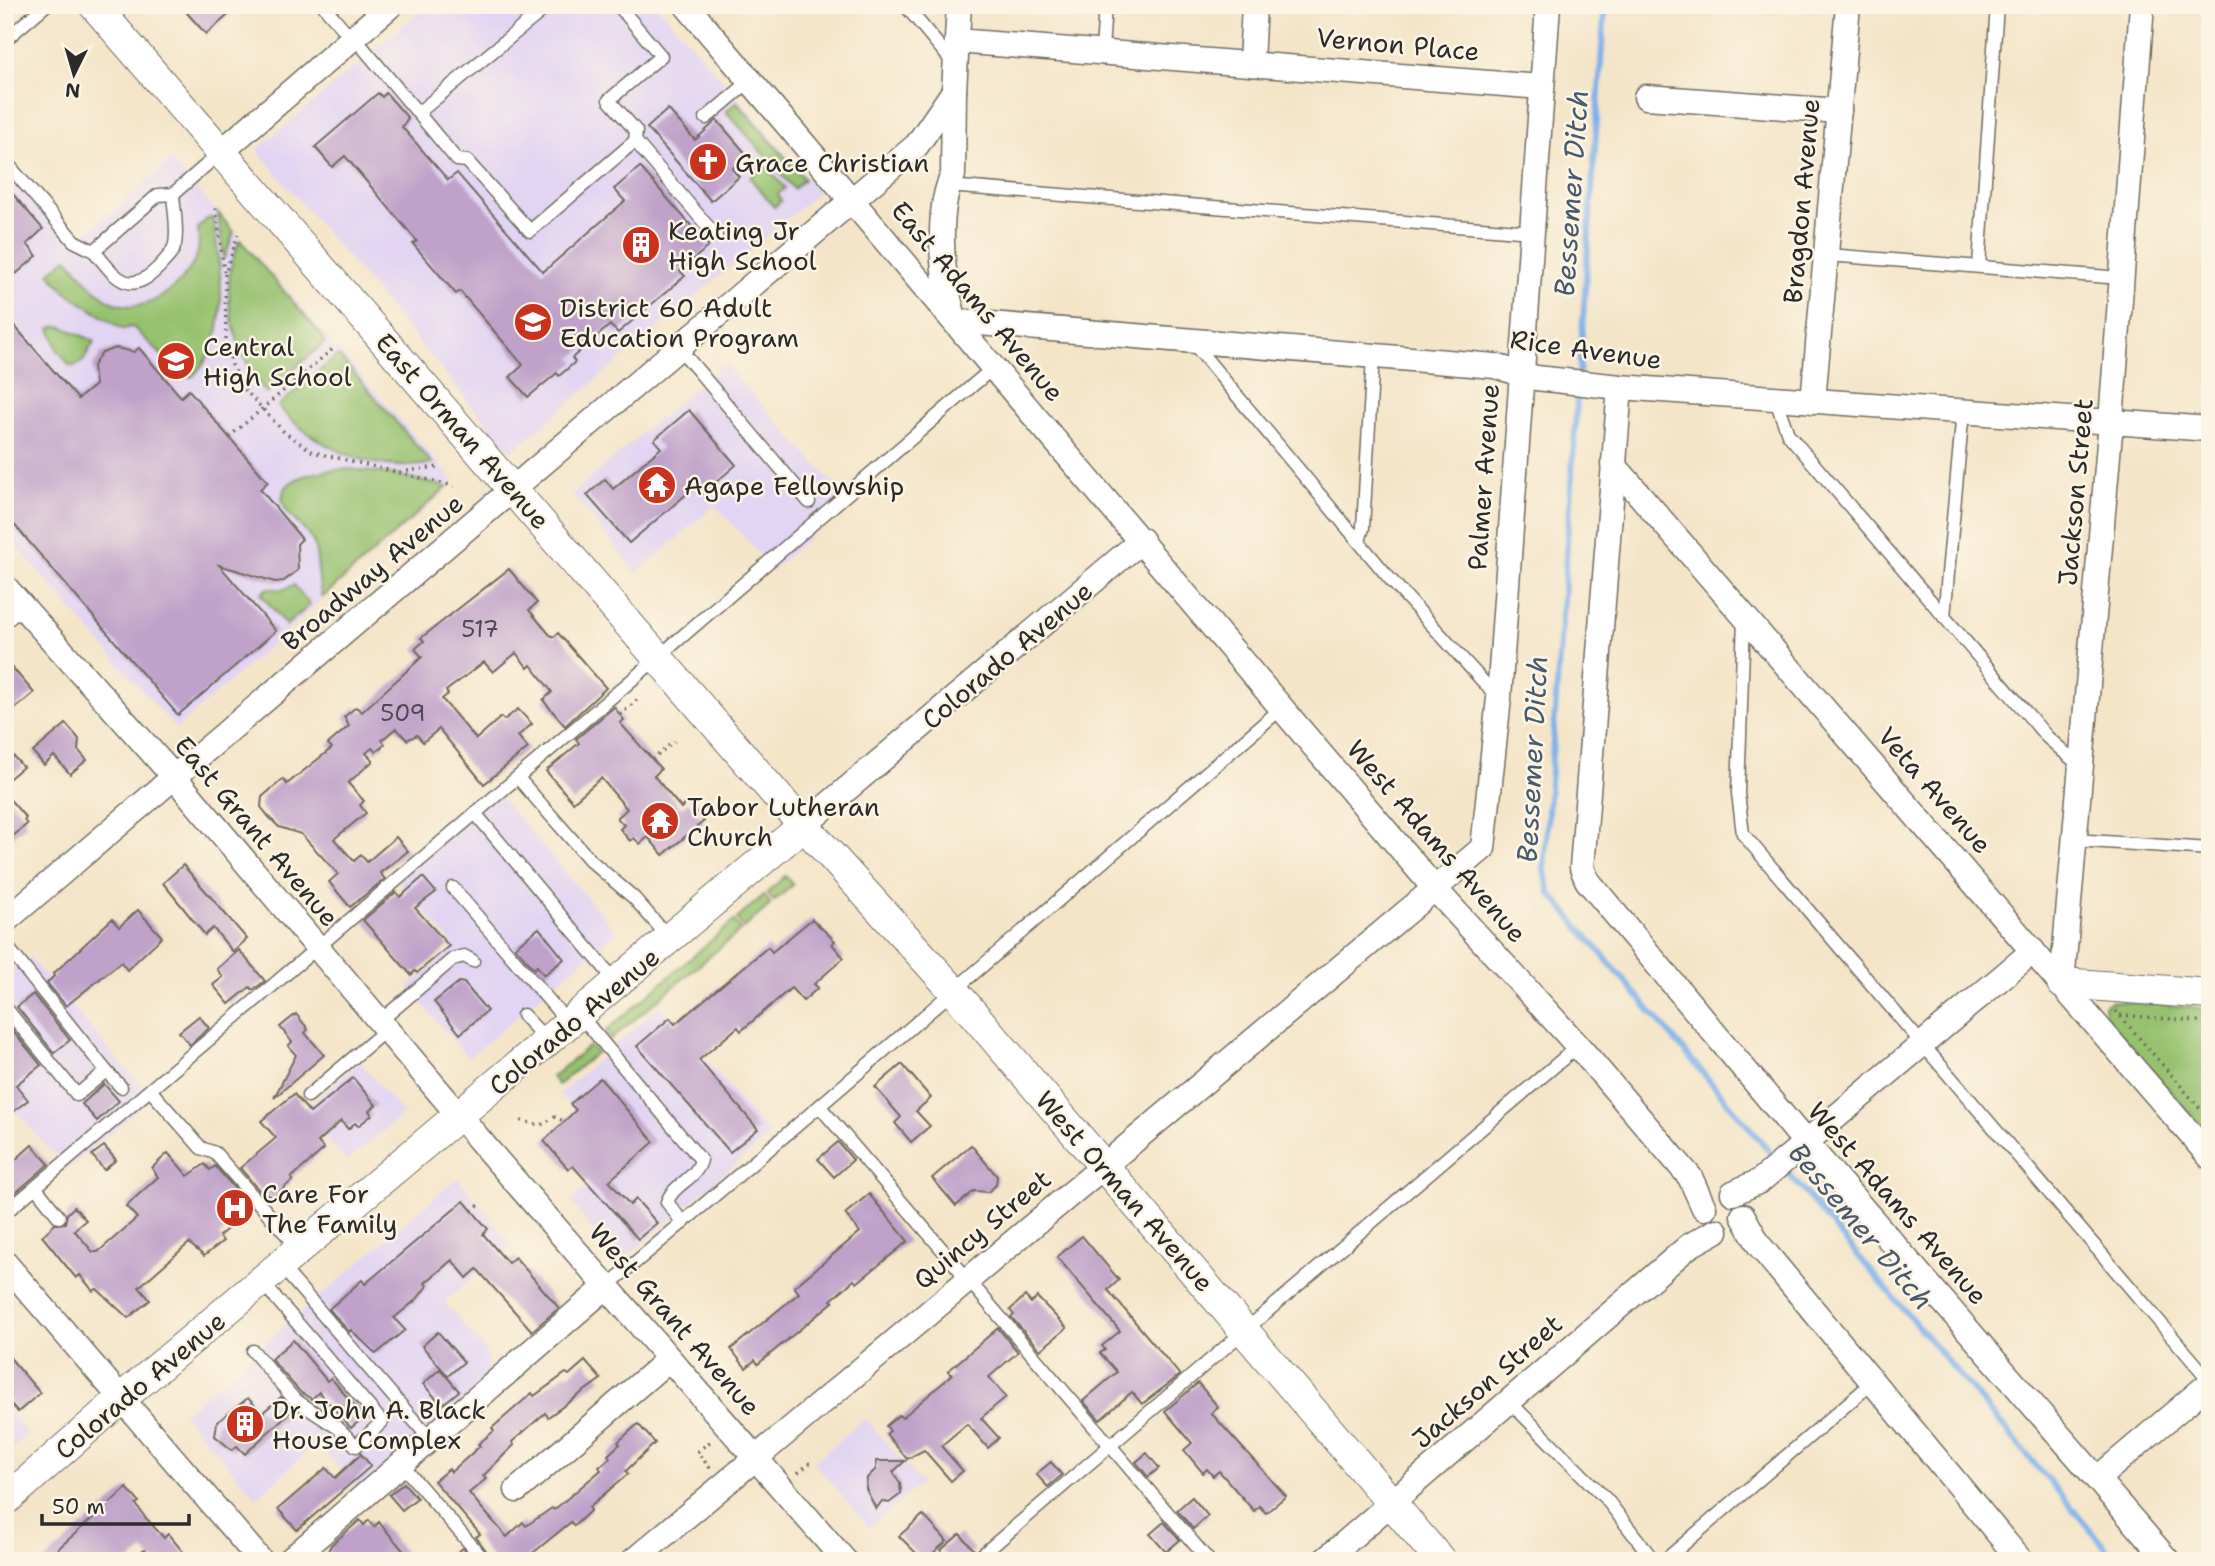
<svg xmlns="http://www.w3.org/2000/svg" width="2215" height="1566" viewBox="0 0 2215 1566" font-family="'Shantell Sans',sans-serif">
<style>
.built{fill:#e2d4f3}
.green{fill:#96c16e;stroke:#60764c;stroke-width:2}
.lines{fill:none;stroke-linecap:round;stroke-linejoin:round}
.stream{stroke:#7db0e9;stroke-width:6}
.building{fill:#bfa1c9}
.service-casing{stroke:#716c62;stroke-width:15}
.minor-casing{stroke:#716c62;stroke-width:27}
.tertiary-casing{stroke:#716c62;stroke-width:32}
.path{stroke:#716c62;stroke-width:3.5;stroke-dasharray:2 5;stroke-linecap:butt}
.service{stroke:#fff;stroke-width:12}
.minor{stroke:#fff;stroke-width:24}
.tertiary{stroke:#fff;stroke-width:30}
.labels{text-anchor:middle;dominant-baseline:central;stroke-width:5;stroke-linejoin:round;paint-order:stroke}
.number-label{font-size:23px;fill:#504852}
.street-label{font-size:26px;fill:#2b2b2b;stroke:#fcf5e5}
.poi-label{font-size:26px;fill:#2b2b2b;stroke:#fcf5e5;text-anchor:start}
.water-label{font-size:28px;font-style:italic;fill:#485a6e;stroke:#fcf5e5}
</style>
<rect width="100%" height="100%" fill="#fcf5e5"/>
<filter id="ink" filterUnits="userSpaceOnUse"><feTurbulence type="fractalNoise" baseFrequency=".0143" numOctaves="2"/><feDisplacementMap in="SourceGraphic" scale="14" xChannelSelector="R" yChannelSelector="G"/><feConvolveMatrix kernelMatrix="1 2 1 2 8 2 1 2 1" color-interpolation-filters="sRGB"/></filter>
<filter id="wash" filterUnits="userSpaceOnUse"><feTurbulence type="fractalNoise" baseFrequency=".00686" numOctaves="4" result="noise"/><feDisplacementMap in="SourceGraphic" scale="28" xChannelSelector="R" yChannelSelector="G"/><feGaussianBlur stdDeviation="1.57" result="paint"/><feColorMatrix in="noise" values="0 0 0 0 0 0 0 0 0 0 0 0 0 0 0 0 0 1.4 0 .05"/><feComposite in="paint" operator="in"/></filter>
<g filter="url(#wash)">
<rect width="100%" height="100%" fill="#f4e5c9"/>
<!-- built -->
<g class="built">
<polygon points="428,5 657,5 819,192 511,452 257,150"/>
<polygon points="5,152 81,239 171,160 455,482 176,729 5,533"/>
<polygon points="724,363 849,501 773,570 715,505 637,573 572,494"/>
<polygon points="494,790 617,932 468,1058 408,987 455,947 393,875"/>
<polygon points="29,957 151,1098 67,1170 16,1111 5,1120 5,978"/>
<polygon points="660,1006 770,1135 617,1265 571,1201 618,1159 559,1094"/>
<polygon points="360,1062 403,1114 347,1161 303,1111"/>
<polygon points="458,1178 513,1245 444,1302 486,1351 490,1378 358,1488 316,1443 257,1498 183,1414"/>
<polygon points="5,1408 28,1434 5,1454"/>
<polygon points="865,1418 921,1483 869,1528 814,1462"/>
</g>
<!-- green -->
<g class="green">
<polygon points="737,102 804,179 794,189 726,111"/>
<polygon points="764,164 785,188 778,194 781,201 774,207 750,178"/>
<polygon points="218,213 234,232 224,259"/>
<path d="M213 218C220 269 234 338 192 377L182 375 133 327 122 329 67 293 49 273 67 258C81 273 95 295 115 303 146 315 181 288 195 260 200 250 199 239 198 228L207 219Z"/>
<path d="M240 240 324 338V343L266 393C234 351 216 290 240 240Z"/>
<polygon points="60,326 94,341 84,360 76,366 70,366 58,350 50,328"/>
<path d="M337 356 340 357 432 463C377 476 314 447 278 406Z"/>
<path d="M349 469 396 475 447 487 322 598C317 580 319 561 314 544 309 531 294 522 287 511 265 475 330 469 349 469Z"/>
<polygon points="294,585 310,605 286,625 261,594 267,588 282,590"/>
<polygon points="785,876 793,885 774,901 767,893"/>
<polygon points="764,895 771,904 744,928 737,919"/>
<polygon points="734,921 741,930 610,1040 606,1031"/>
<polygon points="2112,1001 2210,1009 2210,1137 2105,1016 2104,1005"/>
<polygon points="589,1046 597,1052 558,1085 552,1077"/>
</g>
<g class="lines">
<!-- stream -->
<g class="stream">
<polyline points="1579,376 1605,5"/>
<polyline points="1578,387 1544,869 1550,893 1776,1159"/>
<polyline points="1783,1167 2117,1561"/>
</g>
</g>
<g id="blocks">
<!-- building -->
<g class="building">
<polygon points="196,5 240,5 206,34 187,13"/>
<polygon points="378,93 382,97 386,93 408,118 402,127 448,180 457,173 543,272 625,201 614,189 640,167 709,246 680,271 685,276 618,333 610,325 572,358 575,362 559,376 557,373 528,397 510,377 523,365 460,291 456,294 413,244 417,241 345,156 332,167 315,147"/>
<polygon points="668,109 695,140 717,120 747,155 732,169 739,177 711,201 647,128"/>
<polygon points="5,185 43,229 27,244 37,256 16,274 14,270 5,277"/>
<polygon points="5,315 78,399 95,385 93,366 101,353 116,348 134,352 139,348 181,397 189,390 229,437 268,482 260,489 302,539 297,544 298,570 284,581 275,582 219,565 276,631 178,715 5,514"/>
<polygon points="689,410 736,465 701,495 695,487 629,543 587,495 605,479 613,489 661,448 654,440"/>
<polygon points="509,569 537,603 529,610 550,635 554,637 558,633 606,688 565,726 543,700 552,692 531,665 528,668 516,653 493,672 484,662 446,691 448,694 442,699 476,739 501,717 504,720 518,709 532,724 518,736 528,748 484,784 439,729 423,742 417,735 407,740 396,728 382,740 385,744 376,752 372,748 366,753 373,761 348,783 364,801 360,805 366,813 334,839 354,861 361,855 367,862 396,837 408,851 380,873 385,879 350,907 329,882 338,874 301,834 279,827 269,817 261,807 262,797 283,779 287,784 332,748 328,744 349,726 344,717 356,707 362,712 422,657 415,649 424,641 421,638"/>
<polygon points="5,659 34,693 5,717"/>
<polygon points="614,707 624,720 620,723 661,769 654,776 681,808 688,802 704,821 663,855 648,837 640,844 634,838 630,841 620,829 624,825 617,818 627,809 601,778 573,802 546,771 579,743 576,739"/>
<polygon points="66,724 79,739 78,750 87,760 70,774 54,756 44,765 33,752"/>
<polygon points="5,747 23,767 5,782"/>
<polygon points="5,794 26,818 24,820 27,824 5,843"/>
<polygon points="183,865 247,939 233,952 213,928 205,935 163,883"/>
<polygon points="423,877 436,892 415,908 449,946 417,973 415,971 411,975 363,920 396,892 400,897"/>
<polygon points="138,910 162,937 127,970 121,962 66,1006 47,983 54,976 53,974 112,919 119,927"/>
<polygon points="812,919 835,941 832,944 844,958 814,984 818,988 803,1001 791,988 741,1031 738,1027 699,1060 758,1129 730,1152 637,1046 670,1018 675,1024 768,947 772,952"/>
<polygon points="539,928 564,959 544,975 537,966 534,969 515,947"/>
<polygon points="239,950 265,981 253,990 250,987 229,1004 213,985 223,977 217,969"/>
<polygon points="459,982 464,983 487,1011 460,1034 434,1002"/>
<polygon points="33,994 70,1040 54,1053 17,1007"/>
<polygon points="296,1014 308,1029 305,1033 324,1055 274,1098 296,1055 288,1046 292,1042 280,1027"/>
<polygon points="199,1016 209,1028 190,1045 179,1032"/>
<polygon points="5,1021 41,1065 16,1085 28,1100 5,1118"/>
<polygon points="902,1064 931,1098 916,1111 930,1126 911,1142 895,1123 901,1117 875,1087"/>
<polygon points="353,1078 376,1105 369,1111 372,1115 358,1126 355,1123 348,1129 341,1121 318,1142 324,1149 291,1178 293,1180 271,1199 268,1194 265,1197 240,1168 276,1138 261,1121 294,1094 310,1113"/>
<polygon points="600,1078 654,1142 609,1181 630,1205 636,1199 657,1223 638,1239 573,1166 568,1169 544,1141 576,1110 570,1104"/>
<polygon points="104,1084 119,1101 97,1121 82,1104"/>
<polygon points="838,1142 853,1160 834,1177 818,1159"/>
<polygon points="32,1145 49,1164 14,1194 5,1185 5,1169"/>
<polygon points="971,1145 997,1176 996,1185 988,1192 974,1191 956,1206 932,1178"/>
<polygon points="104,1146 116,1160 104,1170 92,1155"/>
<polygon points="168,1153 188,1176 205,1164 210,1170 215,1166 252,1208 219,1236 223,1241 204,1256 189,1243 139,1287 150,1300 128,1318 97,1289 93,1291 80,1275 76,1278 42,1236 55,1224 65,1223 67,1214 74,1207 86,1220 74,1230 93,1252 98,1252 137,1218 126,1206 158,1177 152,1168"/>
<polygon points="869,1194 908,1241 857,1283 854,1280 831,1300 833,1302 758,1364 755,1360 746,1368 731,1349 799,1293 794,1287 860,1232 845,1214"/>
<polygon points="464,1201 488,1229 483,1234 508,1263 515,1257 559,1308 532,1331 477,1269 467,1278 452,1260 425,1283 427,1286 417,1299 394,1318 405,1330 376,1354 351,1330 349,1332 329,1309 362,1280 365,1284"/>
<polygon points="1082,1236 1119,1280 1108,1290 1180,1375 1142,1404 1132,1392 1100,1420 1083,1401 1117,1372 1100,1353 1105,1350 1102,1346 1120,1331 1057,1257"/>
<polygon points="1025,1296 1031,1303 1037,1297 1067,1328 1040,1350 1011,1317 1014,1315 1010,1310"/>
<polygon points="998,1328 1018,1352 989,1377 1006,1397 981,1418 999,1438 988,1448 967,1424 941,1446 963,1471 951,1481 924,1450 907,1459 886,1434 890,1431 886,1426 899,1415 902,1418 952,1375 948,1371"/>
<polygon points="438,1332 464,1362 448,1376 422,1346"/>
<polygon points="293,1340 327,1381 331,1378 364,1417 351,1428 319,1392 312,1399 300,1392 271,1359"/>
<polygon points="5,1352 40,1393 18,1412 5,1397"/>
<polygon points="585,1361 601,1379 548,1417 545,1413 512,1442 514,1445 483,1476 486,1479 469,1493 485,1512 507,1537 523,1522 526,1526 552,1508 554,1510 601,1470 599,1467 610,1458 608,1455 620,1444 618,1442 638,1424 655,1443 626,1471 628,1474 589,1507 591,1510 574,1526 571,1522 523,1561 494,1561 476,1537 480,1534 434,1481 449,1469 451,1472 480,1446 478,1444 494,1431 492,1428 532,1393 534,1396 566,1373 569,1375"/>
<polygon points="440,1369 459,1391 442,1405 423,1384"/>
<polygon points="1198,1383 1218,1407 1211,1413 1286,1496 1266,1513 1259,1506 1254,1511 1219,1471 1213,1476 1207,1469 1203,1473 1184,1450 1192,1443 1165,1411"/>
<polygon points="281,1397 293,1409 245,1454 237,1446 232,1450 215,1436 217,1422 248,1398 262,1413"/>
<polygon points="1147,1453 1159,1468 1148,1477 1136,1462"/>
<polygon points="361,1454 371,1466 297,1530 278,1509 326,1468 335,1478"/>
<polygon points="876,1461 905,1461 893,1472 900,1483 901,1494 889,1503 882,1501 876,1509 866,1489 867,1478 876,1469"/>
<polygon points="1051,1462 1062,1475 1048,1487 1036,1474"/>
<polygon points="404,1483 417,1498 402,1510 389,1495"/>
<polygon points="127,1488 139,1502 136,1504 144,1516 164,1538 168,1534 191,1561 154,1561 144,1550 131,1561 44,1561"/>
<polygon points="1192,1497 1208,1516 1193,1529 1177,1510"/>
<polygon points="923,1515 947,1541 924,1561 899,1536"/>
<polygon points="360,1520 364,1525 369,1520 374,1527 379,1522 412,1561 337,1561 328,1551 331,1545"/>
<polygon points="1164,1522 1180,1540 1166,1552 1150,1534"/>
<polygon points="960,1534 974,1550 963,1561 950,1561 941,1550"/>
<polygon points="463,1548 473,1561 447,1561"/>
</g>
</g>
</g>
<g filter="url(#ink)">
<use href="#blocks" fill-opacity="0" stroke="#716c62" stroke-width="2"/>
<g class="lines">
<defs>
<g id="service">
<polyline points="323,5 352,39"/>
<polyline points="618,5 661,56 609,100 636,131 635,141"/>
<polyline points="905,5 954,64"/>
<polyline points="354,37 418,113 549,5"/>
<polyline points="5,40 46,5"/>
<polyline points="1102,51 1105,5"/>
<polyline points="418,113 457,160 467,161 530,231 635,141 716,236"/>
<polyline points="706,118 751,80"/>
<polyline points="5,161 74,241 94,251"/>
<polyline points="948,186 1532,232"/>
<path d="M173 194C174 210 178 229 175 244 173 254 165 260 159 267 129 298 116 278 94 251L158 195 173 194 220 153"/>
<polyline points="1828,255 2121,278"/>
<polyline points="1979,266 1997,5"/>
<polyline points="1193,343 1390,579 1498,698"/>
<polyline points="679,348 809,502"/>
<polyline points="1775,398 1788,434 2047,737 2080,766"/>
<polyline points="1359,541 1363,528 1373,356"/>
<polyline points="1944,617 1963,411"/>
<polyline points="1744,619 1738,793 1743,834 2210,1381"/>
<polyline points="5,622 22,608"/>
<polyline points="518,778 590,860 634,898 670,939"/>
<polyline points="475,813 617,983"/>
<polyline points="2074,840 2210,849"/>
<polyline points="453,888 569,1024"/>
<polyline points="5,944 106,1071 77,1095 5,1007"/>
<polyline points="523,1015 547,1040"/>
<path d="M580 1015 701 1160C696 1180 674 1183 667 1202L683 1223"/>
<polyline points="379,1022 453,959 464,956 473,961"/>
<polyline points="106,1071 121,1087"/>
<polyline points="151,1091 201,1148 215,1153 300,1250"/>
<polyline points="308,1096 386,1030"/>
<polyline points="821,1108 1209,1561"/>
<polyline points="36,1188 59,1217"/>
<polyline points="5,1213 626,685 994,367"/>
<polyline points="281,1266 430,1439"/>
<path d="M607 1286C835 1096 1057 900 1283 707"/>
<polyline points="253,1351 294,1399 338,1428 356,1446 382,1422 262,1282"/>
<polyline points="1509,1401 1607,1500 1654,1561"/>
<polyline points="401,1464 485,1561"/>
<polyline points="975,1561 1578,1046"/>
<polyline points="1664,1561 1873,1382"/>
</g>
<g id="minor">
<polyline points="686,5 1435,889 1578,1046 1690,1177 1704,1208"/>
<polyline points="957,41 1541,87"/>
<polyline points="1251,62 1254,5"/>
<polyline points="1646,97 1839,111"/>
<polyline points="220,153 391,5"/>
<path d="M952 310C941 274 936 209 953 175L954 91 959 5"/>
<polyline points="955,321 1495,366 1536,378 1620,387 2210,429"/>
<polyline points="1620,387 1582,868 1587,880 1805,1142 2168,1561"/>
<polyline points="1813,401 1848,5"/>
<polyline points="1613,464 2210,1157"/>
<polyline points="5,587 175,778 488,1150 845,1561"/>
<polyline points="803,826 1142,540"/>
<polyline points="5,921 917,145 954,91"/>
<polyline points="2062,983 2111,421 2142,5"/>
<polyline points="1733,1193 1760,1181 2033,951"/>
<polyline points="1743,1216 1759,1245 2021,1561"/>
<polyline points="5,1263 261,1561"/>
<polyline points="2098,1478 2210,1383"/>
<polyline points="517,1490 669,1359"/>
<polyline points="289,1561 607,1286"/>
<polyline points="633,1561 1483,848 1499,698 1548,5"/>
<polyline points="1324,1561 1689,1246 1716,1231"/>
</g>
<g id="tertiary">
<polyline points="94,5 778,797 953,990 1441,1561"/>
<polyline points="2062,983 2210,994"/>
<polyline points="5,1501 122,1398 803,826"/>
</g>
</defs>
<!-- service casing -->
<use href="#service" class="service-casing"/>
<!-- minor casing -->
<use href="#minor" class="minor-casing"/>
<!-- tertiary casing -->
<use href="#tertiary" class="tertiary-casing"/>
<!-- path -->
<g class="path">
<polyline points="216,208 224,272"/>
<polyline points="238,234 225,274 226,341 232,365 245,390 284,432 313,452 454,486"/>
<polyline points="229,437 335,347"/>
<polyline points="407,471 438,467"/>
<polyline points="620,715 638,699"/>
<polyline points="652,760 674,741"/>
<polyline points="703,816 723,799"/>
<polyline points="2116,1011 2210,1120"/>
<polyline points="2120,1015 2210,1022"/>
<polyline points="521,1121 541,1125 555,1117 564,1121"/>
<polyline points="472,1211 482,1202"/>
<polyline points="710,1468 697,1452 711,1441"/>
<polyline points="798,1473 811,1462"/>
</g>
<!-- service -->
<use href="#service" class="service"/>
<!-- minor -->
<use href="#minor" class="minor"/>
<!-- tertiary -->
<use href="#tertiary" class="tertiary"/>
</g>
</g>
<!-- icons -->
<defs>
<symbol id="church-disc" viewBox="-11 -11 22 22"><circle r="9.5" fill="#c8321e" stroke="#fcf5e5"/><path d="M-1.2-6h2.4v3.5h3.3v2.4h-3.3V6h-2.4V-.1h-3.3v-2.4h3.3Z" fill="#fff"/></symbol>
<symbol id="building-disc" viewBox="-11 -11 22 22"><circle r="9.5" fill="#c8321e" stroke="#fcf5e5"/><path d="M-4-6H4V6H1V3H-1V6H-4ZM-2.5-4.3h1.7v1.8h-1.7ZM.8-4.3h1.7v1.8H.8ZM-2.5-1h1.7V.8h-1.7ZM.8-1h1.7V.8H.8Z" fill="#fff"/></symbol>
<symbol id="school-disc" viewBox="-11 -11 22 22"><circle r="9.5" fill="#c8321e" stroke="#fcf5e5"/><path d="M0-5L7-2L0 1L-7-2ZM-4 1L0 2.5L4 1V4Q0 6-4 4Z" fill="#fff"/></symbol>
<symbol id="temple-disc" viewBox="-11 -11 22 22"><circle r="9.5" fill="#c8321e" stroke="#fcf5e5"/><path d="M0-6L5-2H3V0L6.5 2.5H4V6H1.5V3h-3V6H-4V2.5H-6.5L-3 0V-2H-5Z" fill="#fff"/></symbol>
<symbol id="hospital-disc" viewBox="-11 -11 22 22"><circle r="9.5" fill="#c8321e" stroke="#fcf5e5"/><path d="M-5-5h3v3.5h4V-5h3V5h-3V1.5h-4V5h-3Z" fill="#fff"/></symbol>
</defs>
<g fill-rule="evenodd">
<use href="#church-disc" x="686" y="140" width="44" height="44"/>
<use href="#building-disc" x="619" y="223" width="44" height="44"/>
<use href="#school-disc" x="511" y="300" width="44" height="44"/>
<use href="#school-disc" x="154" y="339" width="44" height="44"/>
<use href="#temple-disc" x="635" y="463" width="44" height="44"/>
<use href="#temple-disc" x="638" y="799" width="44" height="44"/>
<use href="#hospital-disc" x="213" y="1186" width="44" height="44"/>
<use href="#building-disc" x="223" y="1402" width="44" height="44"/>
</g>
<g class="labels">
<!-- number labels -->
<g class="number-label">
<text x="480" y="629">517</text>
<text x="403" y="713">509</text>
</g>
<!-- street labels -->
<g class="street-label">
<text transform="translate(1398 44) rotate(5)">Vernon Place</text>
<text transform="translate(1801 201) rotate(-85)">Bragdon Avenue</text>
<text transform="translate(978 301) rotate(50)">East Adams Avenue</text>
<text transform="translate(1586 349) rotate(8)">Rice Avenue</text>
<text transform="translate(463 431) rotate(49)">East Orman Avenue</text>
<text transform="translate(1483 477) rotate(-86)">Palmer Avenue</text>
<text transform="translate(2075 492) rotate(-85)">Jackson Street</text>
<text transform="translate(372 572) rotate(-40)">Broadway Avenue</text>
<text transform="translate(1007 655) rotate(-40)">Colorado Avenue</text>
<text transform="translate(1935 790) rotate(49)">Veta Avenue</text>
<text transform="translate(257 831) rotate(50)">East Grant Avenue</text>
<text transform="translate(1437 841) rotate(49)">West Adams Avenue</text>
<text transform="translate(574 1021) rotate(-40)">Colorado Avenue</text>
<text transform="translate(1125 1191) rotate(49)">West Orman Avenue</text>
<text transform="translate(1898 1203) rotate(49)">West Adams Avenue</text>
<text transform="translate(982 1229) rotate(-40)">Quincy Street</text>
<text transform="translate(675 1319) rotate(49)">West Grant Avenue</text>
<text transform="translate(1487 1381) rotate(-41)">Jackson Street</text>
<text transform="translate(140 1385) rotate(-40)">Colorado Avenue</text>
</g>
<!-- poi labels -->
<g class="poi-label">
<text x="735" y="162">Grace Christian</text>
<text x="668" y="230">Keating Jr<tspan x="668" dy="30">High School</tspan></text>
<text x="560" y="307">District 60 Adult<tspan x="560" dy="30">Education Program</tspan></text>
<text x="203" y="346">Central<tspan x="203" dy="30">High School</tspan></text>
<text x="684" y="485">Agape Fellowship</text>
<text x="687" y="806">Tabor Lutheran<tspan x="687" dy="30">Church</tspan></text>
<text x="262" y="1193">Care For<tspan x="262" dy="30">The Family</tspan></text>
<text x="272" y="1409">Dr. John A. Black<tspan x="272" dy="30">House Complex</tspan></text>
</g>
<!-- water labels -->
<g class="water-label">
<text transform="translate(1571 193) rotate(-86)">Bessemer Ditch</text>
<text transform="translate(1532 759) rotate(-87)">Bessemer Ditch</text>
<text transform="translate(1861 1226) rotate(50)">Bessemer Ditch</text>
</g>
</g>
<!-- margin -->
<rect width="2215" height="1566" fill="none" stroke="#fcf5e5" stroke-width="28"/>
<!-- north arrow -->
<g transform="translate(74 74) rotate(185)" stroke="#fcf5e5" stroke-width="5" paint-order="stroke">
<path d="M0-5L12 26L0 18L-12 26Z" fill="#2b2b2b"/>
<text y="-10" font-size="19" font-weight="bold" text-anchor="middle" fill="#2b2b2b">N</text>
</g>
<!-- scale -->
<path d="M42 1514v10h147v-10" fill="none" stroke="#2b2b2b" stroke-width="3.5"/>
<text x="52" y="1514" font-size="21" fill="#2b2b2b" stroke="#fcf5e5" stroke-width="5" paint-order="stroke">50 m</text>
</svg>
